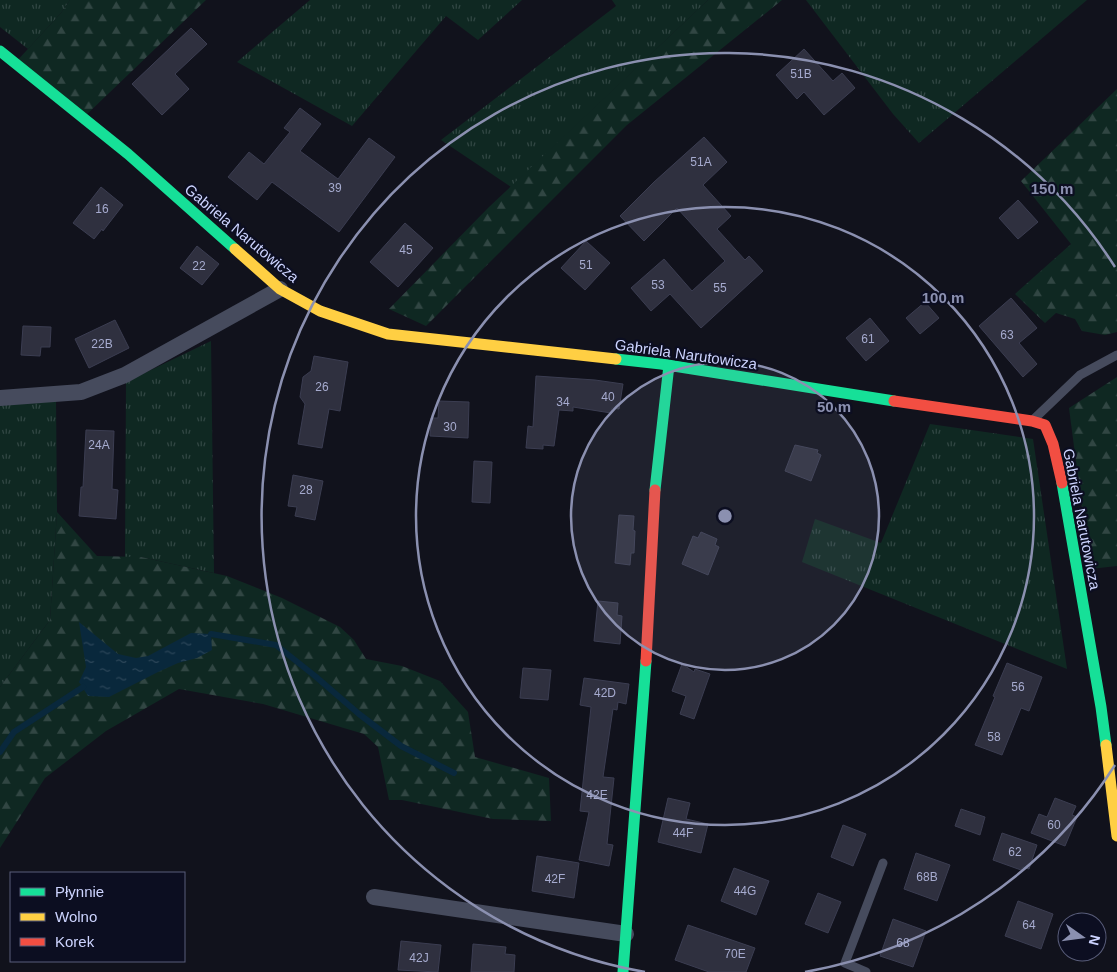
<svg xmlns="http://www.w3.org/2000/svg" width="1117" height="972" viewBox="0 0 1117 972" font-family="Helvetica,sans-serif">
<style>
.grass{fill:url(#grass-tufts)}
.forest{fill:url(#forest-firs)}
.water{fill:url(#water-ripples)}
.lines{fill:none;stroke-linecap:round;stroke-linejoin:round}
.stream{stroke:#09283c;stroke-width:6}
.building{fill:#2f303f;stroke:#3b3d51}
.lane{stroke:#464b5d;stroke-width:9}
.street{stroke:#464b5d;stroke-width:16}
.fast{stroke:#16e098;stroke-width:11}
.slow{stroke:#ffcf43;stroke-width:11}
.jam{stroke:#f24e42;stroke-width:11}
.ring{fill:none;stroke:#8b90b0;stroke-width:2.5}
.labels{text-anchor:middle;dominant-baseline:central;stroke-width:4.5;stroke-linejoin:round;paint-order:stroke}
.number-label{font-size:12px;fill:#a6abcf}
.street-label{font-size:15px;fill:#cdd4ff;stroke:#0c0e21}
.centre{fill:#8b90b0;stroke:#0c0e21;stroke-width:2.5}
.ring-label{font-size:15px;text-anchor:middle;font-weight:bold;fill:#8b90b0;stroke:#0c0e21;stroke-width:4.5;stroke-linejoin:round;paint-order:stroke}
</style>
<defs>
<pattern id="grass-tufts" width="24" height="20" patternUnits="userSpaceOnUse" patternTransform="scale(1.25)"><rect width="24" height="20" fill="#0f2822"/><path d="M3 7l-1-3M5 7V3M7 7l1-3M15 17l-1-3M17 17v-4M19 17l1-3" fill="none" stroke="#314643"/></pattern>
<pattern id="forest-firs" width="22" height="20" patternUnits="userSpaceOnUse" patternTransform="scale(1.25)"><rect width="22" height="20" fill="#0f2822"/><path d="M5 1l3.5 6h-7zM16 11l3.5 6h-7z" fill="#314643"/></pattern>
<pattern id="water-ripples" width="26" height="14" patternUnits="userSpaceOnUse" patternTransform="scale(1.25)"><rect width="26" height="14" fill="#09283c"/><path d="M2 4q2-2 4 0t4 0M15 11q2-2 4 0t4 0" fill="none" stroke="#2c4659"/></pattern>
</defs>
<rect width="100%" height="100%" fill="#11121c"/>
<!-- grass -->
<g class="grass">
<polygon points="0,0 70,0 61,13 28,49 0,27"/>
<polygon points="310,0 522,0 478,40 446,16 352,126 237,62"/>
<polygon points="612,0 708,0 511,187 441,140 616,6"/>
<polygon points="806,0 1087,0 919,143 893,114"/>
<polygon points="211,341 214,573 141,557 125,557 126,382"/>
<polygon points="56,399 57,512 50,620 0,687 0,404"/>
<polygon points="930,424 1033,439 1067,669 802,562 815,519 881,543"/>
</g>
<!-- forest -->
<g class="forest">
<polygon points="70,0 206,0 83,118 15,63 61,13"/>
<polygon points="708,0 782,0 627,125 426,326 389,309 489,207"/>
<polygon points="1117,89 1117,332 1105,335 1082,331 1075,319 1056,313 1045,323 1015,294 1071,244 1021,181"/>
<polygon points="1117,377 1117,566 1090,569 1069,408"/>
<polygon points="57,512 97,556 141,557 227,576 282,598 340,627 354,640 366,659 402,666 440,681 468,712 475,757 549,778 551,821 493,819 402,800 389,800 378,747 364,734 263,704 179,689 106,731 45,778 0,848 0,687 50,620"/>
</g>
<!-- water -->
<polygon class="water" points="79,622 118,654 136,658 148,656 191,633 211,634 212,650 197,658 178,663 158,672 109,697 88,696 79,682 86,667"/>
<g class="lines">
<!-- stream -->
<g class="stream">
<polyline points="211,634 276,645 315,676 359,714 401,746 454,773"/>
<polyline points="0,752 14,732 83,687"/>
</g>
</g>
<!-- building -->
<g class="building">
<polygon points="191,28 207,44 175,74 189,89 162,115 132,84"/>
<polygon points="804,49 833,81 842,73 855,88 824,115 804,92 797,99 776,75"/>
<polygon points="300,108 321,124 300,151 338,179 369,138 395,157 339,232 272,182 257,200 228,177 249,152 264,164 290,132 284,128"/>
<polygon points="704,137 727,162 703,185 731,216 717,229 745,260 749,256 763,271 701,328 670,294 651,311 631,288 664,259 692,291 725,261 677,208 644,241 620,216 654,182"/>
<polygon points="101,187 123,205 103,231 102,229 94,239 73,223"/>
<polygon points="1018,200 1038,222 1018,239 999,218"/>
<polygon points="405,223 433,248 398,287 370,262"/>
<polygon points="586,241 610,263 585,290 561,268"/>
<polygon points="197,246 219,264 202,285 180,268"/>
<polygon points="1011,298 1037,328 1019,343 1037,364 1023,377 979,326"/>
<polygon points="925,302 939,318 920,334 906,318"/>
<polygon points="870,318 889,341 866,361 846,338"/>
<polygon points="115,320 129,348 89,368 75,339"/>
<polygon points="23,326 51,327 50,347 41,347 40,356 21,355"/>
<polygon points="314,356 348,362 340,411 329,409 322,448 298,444 305,404 300,397 303,377 311,371"/>
<polygon points="536,376 595,380 623,384 619,409 612,408 611,413 573,407 573,411 559,410 554,446 543,445 543,449 526,448 528,426 533,427"/>
<polygon points="439,401 469,402 468,438 430,436 431,418 438,418"/>
<polygon points="86,430 114,431 112,489 118,490 116,519 79,516 81,487 83,487"/>
<polygon points="795,445 818,450 817,453 821,455 811,481 785,471"/>
<polygon points="474,461 492,462 490,503 472,502"/>
<polygon points="293,475 323,481 315,520 295,516 297,507 288,506"/>
<polygon points="619,515 634,516 633,530 635,531 634,553 631,553 630,565 615,563"/>
<polygon points="701,532 717,539 715,545 719,547 708,575 682,564 693,536 698,538"/>
<polygon points="598,601 618,603 617,615 622,616 620,644 594,641"/>
<polygon points="1007,663 1042,677 1029,711 1021,708 1002,755 975,745 995,697 993,696"/>
<polygon points="682,664 694,672 695,669 710,674 694,719 680,714 686,696 672,691"/>
<polygon points="523,668 551,670 548,700 520,698"/>
<polygon points="584,678 629,684 626,704 618,702 617,710 613,709 603,777 614,778 607,844 613,845 609,866 579,860 589,812 580,811 591,707 580,705"/>
<polygon points="668,798 690,803 686,819 708,824 701,853 658,842"/>
<polygon points="1055,798 1076,806 1072,815 1077,817 1065,846 1031,833 1039,814 1047,817"/>
<polygon points="961,809 985,817 980,835 955,826"/>
<polygon points="843,825 866,834 853,866 831,857"/>
<polygon points="1002,833 1037,845 1029,869 1023,867 1021,870 993,860"/>
<polygon points="916,853 950,865 937,901 904,889"/>
<polygon points="537,856 579,863 574,898 532,891"/>
<polygon points="734,868 769,881 756,915 721,901"/>
<polygon points="818,893 841,902 828,933 805,924"/>
<polygon points="1018,901 1053,914 1041,949 1005,936"/>
<polygon points="893,919 926,931 913,967 880,956"/>
<polygon points="688,925 755,948 746,972 709,972 675,960"/>
<polygon points="401,941 441,945 438,972 398,970"/>
<polygon points="473,944 506,947 505,954 515,955 514,972 471,972"/>
</g>
<g class="lines">
<!-- lane -->
<g class="lane">
<polyline points="1034,419 1080,375 1117,355"/>
<polyline points="866,972 845,963 883,863"/>
</g>
<!-- street -->
<g class="street">
<polyline points="0,398 81,392 125,375 280,289"/>
<polyline points="374,897 626,934"/>
</g>
<!-- fast -->
<g class="fast">
<polyline points="0,51 128,154 235,249"/>
<polyline points="616,359 661,364 894,401"/>
<polyline points="1062,483 1101,707 1106,745"/>
<polyline points="655,490 669,365"/>
<polyline points="623,972 646,661"/>
</g>
<!-- slow -->
<g class="slow">
<polyline points="235,249 280,289 320,311 388,334 616,359"/>
<polyline points="1106,745 1117,836"/>
</g>
<!-- jam -->
<g class="jam">
<polyline points="894,401 1032,421 1045,425 1053,444 1062,483"/>
<polyline points="646,661 655,490"/>
</g>
</g>
<!-- distance rings -->
<circle cx="725" cy="516" r="154" fill="#8b90b0" fill-opacity=".12"/>
<g class="ring">
<circle cx="725" cy="516" r="154"/>
<circle cx="725" cy="516" r="309"/>
<path d="M1115 765A463 463 0 0 1 805 972M645 972A463 463 0 1 1 1115 267"/>
</g>
<g class="labels">
<!-- number labels -->
<g class="number-label">
<text x="801" y="74">51B</text>
<text x="701" y="162">51A</text>
<text x="335" y="188">39</text>
<text x="102" y="209">16</text>
<text x="406" y="250">45</text>
<text x="586" y="265">51</text>
<text x="199" y="266">22</text>
<text x="658" y="285">53</text>
<text x="720" y="288">55</text>
<text x="1007" y="335">63</text>
<text x="868" y="339">61</text>
<text x="102" y="344">22B</text>
<text x="322" y="387">26</text>
<text x="608" y="397">40</text>
<text x="563" y="402">34</text>
<text x="450" y="427">30</text>
<text x="99" y="445">24A</text>
<text x="306" y="490">28</text>
<text x="1018" y="687">56</text>
<text x="605" y="693">42D</text>
<text x="994" y="737">58</text>
<text x="597" y="795">42E</text>
<text x="1054" y="825">60</text>
<text x="683" y="833">44F</text>
<text x="1015" y="852">62</text>
<text x="927" y="877">68B</text>
<text x="555" y="879">42F</text>
<text x="745" y="891">44G</text>
<text x="1029" y="925">64</text>
<text x="903" y="943">68</text>
<text x="735" y="954">70E</text>
<text x="419" y="958">42J</text>
</g>
<!-- street labels -->
<g class="street-label">
<text transform="translate(242 233) rotate(40)">Gabriela Narutowicza</text>
<text transform="translate(686 354) rotate(8)">Gabriela Narutowicza</text>
<text transform="translate(1082 519) rotate(79)">Gabriela Narutowicza</text>
</g>
</g>
<circle cx="725" cy="516" r="8" class="centre"/>
<g class="ring-label">
<text x="1052" y="194">150 m</text>
<text x="943" y="303">100 m</text>
<text x="834" y="412">50 m</text>
</g>
<!-- legend -->
<rect x="10" y="872" width="175" height="90" fill="#0c0e21" stroke="#595d7a"/>
<rect x="20" y="888" width="25" height="8" fill="#16e098" stroke="#595d7a"/>
<text x="55" y="897" font-size="15" fill="#cdd4ff">Płynnie</text>
<rect x="20" y="913" width="25" height="8" fill="#ffcf43" stroke="#595d7a"/>
<text x="55" y="922" font-size="15" fill="#cdd4ff">Wolno</text>
<rect x="20" y="938" width="25" height="8" fill="#f24e42" stroke="#595d7a"/>
<text x="55" y="947" font-size="15" fill="#cdd4ff">Korek</text>
<!-- north arrow -->
<g transform="translate(1082 937) rotate(104)"><circle r="24" fill="#0c0e21" stroke="#595d7a"/>
<path d="M0-4L9 19L0 12L-9 19Z" fill="#8b90b0"/>
<text y="-8" font-size="14" font-weight="bold" text-anchor="middle" fill="#cdd4ff">N</text>
</g>
</svg>
